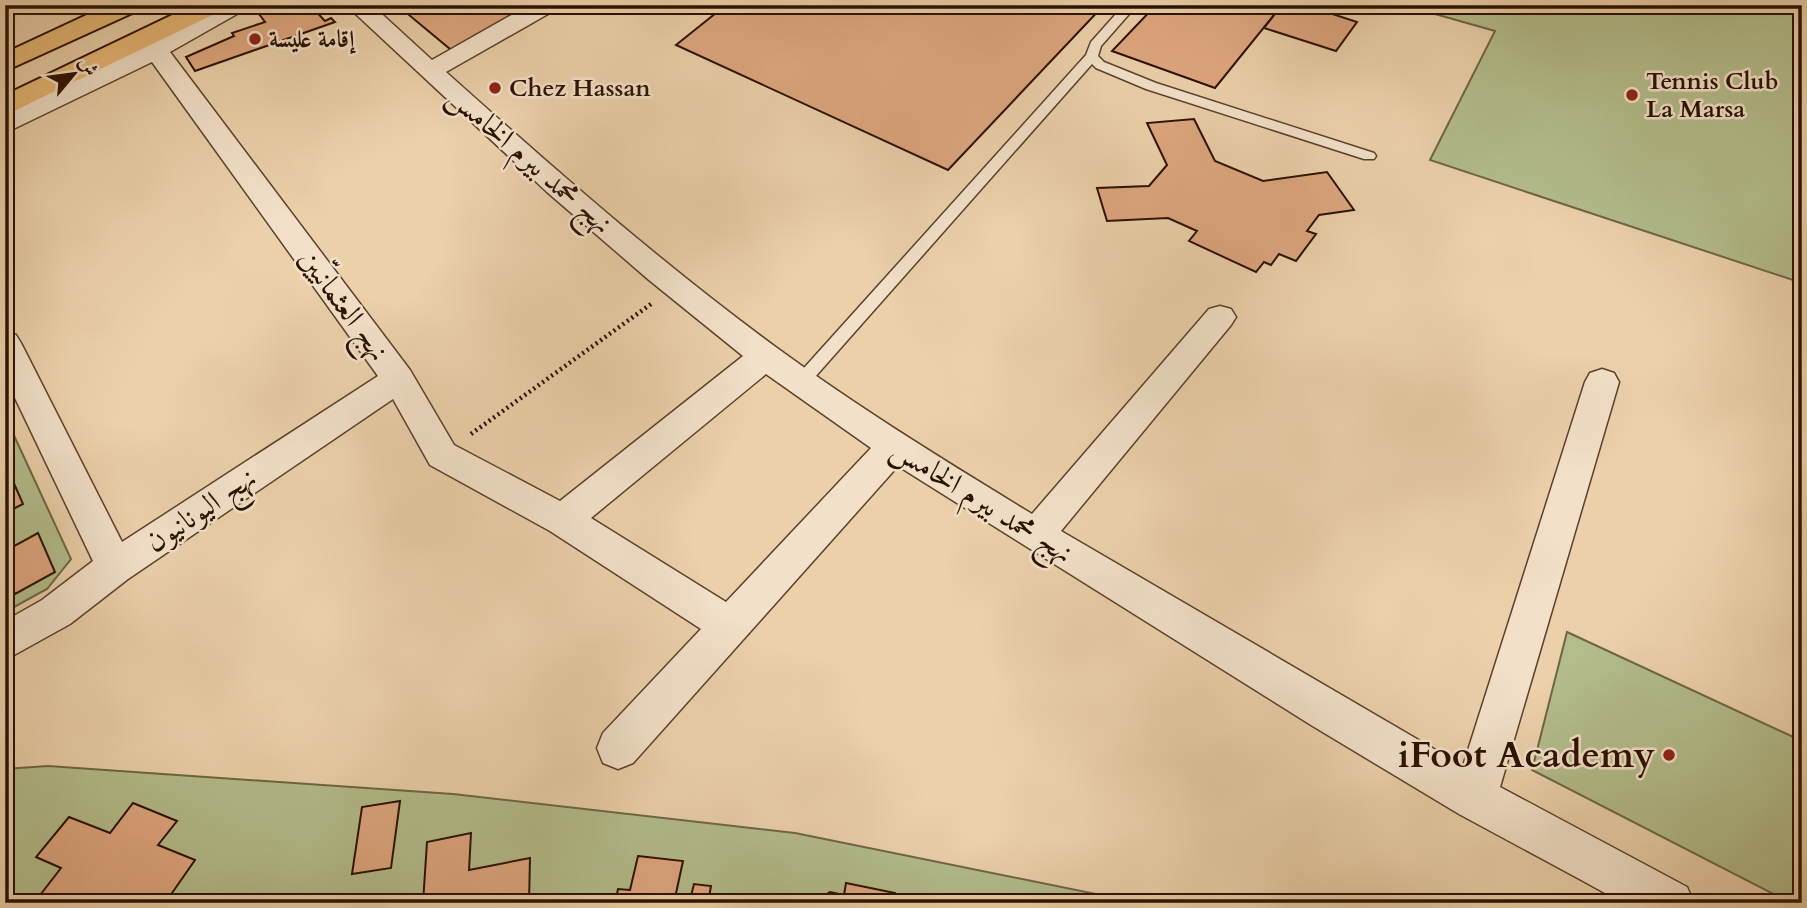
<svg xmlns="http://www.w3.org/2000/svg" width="1807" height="908" viewBox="0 0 1807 908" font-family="Cardo,Amiri,serif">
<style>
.green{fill:#b3bc8b;stroke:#6e6646;stroke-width:2}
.building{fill:#dea67f;stroke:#2a1100;stroke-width:2}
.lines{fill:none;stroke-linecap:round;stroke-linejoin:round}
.lane-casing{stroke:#5a412a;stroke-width:3}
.street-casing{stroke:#5a412a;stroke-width:3}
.highway-casing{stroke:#2a1100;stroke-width:4}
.path{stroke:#2a1100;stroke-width:4.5;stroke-dasharray:2 3.5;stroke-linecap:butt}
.lane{fill:#f2e0c8;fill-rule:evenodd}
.street{fill:#f2e0c8;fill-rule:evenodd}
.highway{fill:#e6b875;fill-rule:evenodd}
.poi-dot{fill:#8f2418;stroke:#f2e0c8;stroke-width:2.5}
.labels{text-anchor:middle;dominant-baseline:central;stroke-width:5;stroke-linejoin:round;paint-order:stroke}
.far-poi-label{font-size:24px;font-weight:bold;fill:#2a1100;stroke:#f2e0c8;text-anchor:start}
.street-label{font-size:30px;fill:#2a1100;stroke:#f2e0c8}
.near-poi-label{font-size:37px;font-weight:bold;fill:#2a1100;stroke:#f2e0c8;text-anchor:end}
</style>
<rect width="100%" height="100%" fill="#ebd0aa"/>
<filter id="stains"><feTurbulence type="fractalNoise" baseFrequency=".00286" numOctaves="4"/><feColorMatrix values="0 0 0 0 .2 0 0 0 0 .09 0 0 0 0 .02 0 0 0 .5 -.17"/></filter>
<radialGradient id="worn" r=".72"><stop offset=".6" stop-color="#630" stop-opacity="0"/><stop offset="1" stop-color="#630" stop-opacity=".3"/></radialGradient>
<!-- green -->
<g class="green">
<polygon points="1403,5 1802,5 1802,283 1430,160 1495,31"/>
<polygon points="5,416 71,559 47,589 5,612"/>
<polygon points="1567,632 1802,741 1802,903 1791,903 1532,770"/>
<polygon points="48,766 453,794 795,833 1140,903 5,903 5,769"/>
</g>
<!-- building -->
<g class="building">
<polygon points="285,5 310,5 325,21 331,18 335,22 195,71 186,57 234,36 232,33 265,22 259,14"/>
<polygon points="426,5 545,5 456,54 409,15"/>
<polygon points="726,5 1104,5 948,170 676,45"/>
<polygon points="1156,5 1282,5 1215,88 1112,51"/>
<polygon points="1282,5 1305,5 1357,22 1336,51 1264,28"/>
<polygon points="1194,119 1215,161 1263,181 1327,172 1354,210 1319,215 1307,231 1316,234 1296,261 1279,254 1271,265 1264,262 1256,272 1189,241 1197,231 1168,218 1107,221 1097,188 1149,186 1167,165 1147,123"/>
<polygon points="5,463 23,504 5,513"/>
<polygon points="38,533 55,572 15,594 9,581 5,582 5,551"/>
<polygon points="400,801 391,868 352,874 362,807"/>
<polygon points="133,803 177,821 158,845 195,860 165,903 34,903 61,868 36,857 69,817 110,833"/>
<polygon points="471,833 469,870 530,858 529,903 423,903 427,842"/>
<polygon points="638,856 683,861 675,898 690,900 694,884 711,886 708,903 615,903 618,889 630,890"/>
<polygon points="846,883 895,893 894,903 812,903 830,892 844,895"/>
</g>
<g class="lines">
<defs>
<polygon id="lane" points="1124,5 1137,5 1101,46 1098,56 1104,62 1156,83 1374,153 1376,156 1374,159 1364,159 1146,89 1096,68 1092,64 807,386 795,386 793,382 795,378 1086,55 1091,42"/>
<path id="street" d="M218 5H248L244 10 170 52 410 370 454 445 560 501 743 356 649 280 547 192 346 5H372L432 60 529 5H559L555 10 446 72C553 168 661 263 777 348 859 408 945 461 1032 514L1209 309 1220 306 1231 309 1236 317 1231 325 1061 531 1463 766 1585 382 1590 373 1602 369 1614 373 1619 382 1500 787 1687 887 1694 903H1623L1585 882 1459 814 1311 725 898 466 633 763 618 769 603 763 597 748 603 733 701 629 550 531 430 465 393 399 128 579 70 624 5 660V621L42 600 93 561 5 377V331L16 335 21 343 122 542 378 376 152 62 5 133V115L147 45ZM766 374 871 448 726 602 591 518Z"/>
<g id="highway">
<polygon points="108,5 143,5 139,10 5,71 5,53"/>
<polygon points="193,5 227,5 223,10 5,115 5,95"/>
</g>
</defs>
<!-- lane casing -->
<use href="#lane" class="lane-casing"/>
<!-- street casing -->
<use href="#street" class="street-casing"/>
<!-- highway casing -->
<use href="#highway" class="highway-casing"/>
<!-- path -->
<polyline class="path" points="471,434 651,304"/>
<!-- lane -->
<use href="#lane" class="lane"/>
<!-- street -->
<use href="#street" class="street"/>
<!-- highway -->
<use href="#highway" class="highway"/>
</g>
<!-- markers -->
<g class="poi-dot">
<circle cx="255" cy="39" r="7"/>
<circle cx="495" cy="88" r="7"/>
<circle cx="1632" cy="95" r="7"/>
<circle cx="1669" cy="755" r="7"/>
</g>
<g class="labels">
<!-- far-poi labels -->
<g class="far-poi-label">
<text x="269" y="39">إقامة عليسة</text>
<text x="1646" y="81">Tennis Club<tspan x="1646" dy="28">La Marsa</tspan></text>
<text x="509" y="88">Chez Hassan</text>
</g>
<!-- street labels -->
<g class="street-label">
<text transform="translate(530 160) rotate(41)">نهج محمد بيرم الخامس</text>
<text transform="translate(344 305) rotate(54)">نهج العثمانيّين</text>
<text transform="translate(982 501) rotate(32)">نهج محمد بيرم الخامس</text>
<text transform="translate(201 510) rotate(-34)">نهج اليونانيون</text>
</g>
<!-- near-poi labels -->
<g class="near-poi-label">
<text x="1655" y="755">iFoot Academy</text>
</g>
</g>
<!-- margin -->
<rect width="1807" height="908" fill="none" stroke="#ebd0aa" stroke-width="28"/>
<rect x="7" y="7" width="1793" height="894" fill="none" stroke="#2a1100" stroke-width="3.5"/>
<rect x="14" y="14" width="1779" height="880" fill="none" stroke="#2a1100" stroke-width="2"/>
<!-- north arrow -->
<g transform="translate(74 74) rotate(61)" stroke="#f2e0c8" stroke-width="5" paint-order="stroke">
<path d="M0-5L12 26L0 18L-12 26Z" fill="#2a1100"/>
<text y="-10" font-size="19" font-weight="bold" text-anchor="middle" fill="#2a1100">ش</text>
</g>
<rect width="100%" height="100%" filter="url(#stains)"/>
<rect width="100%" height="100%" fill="url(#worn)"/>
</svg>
